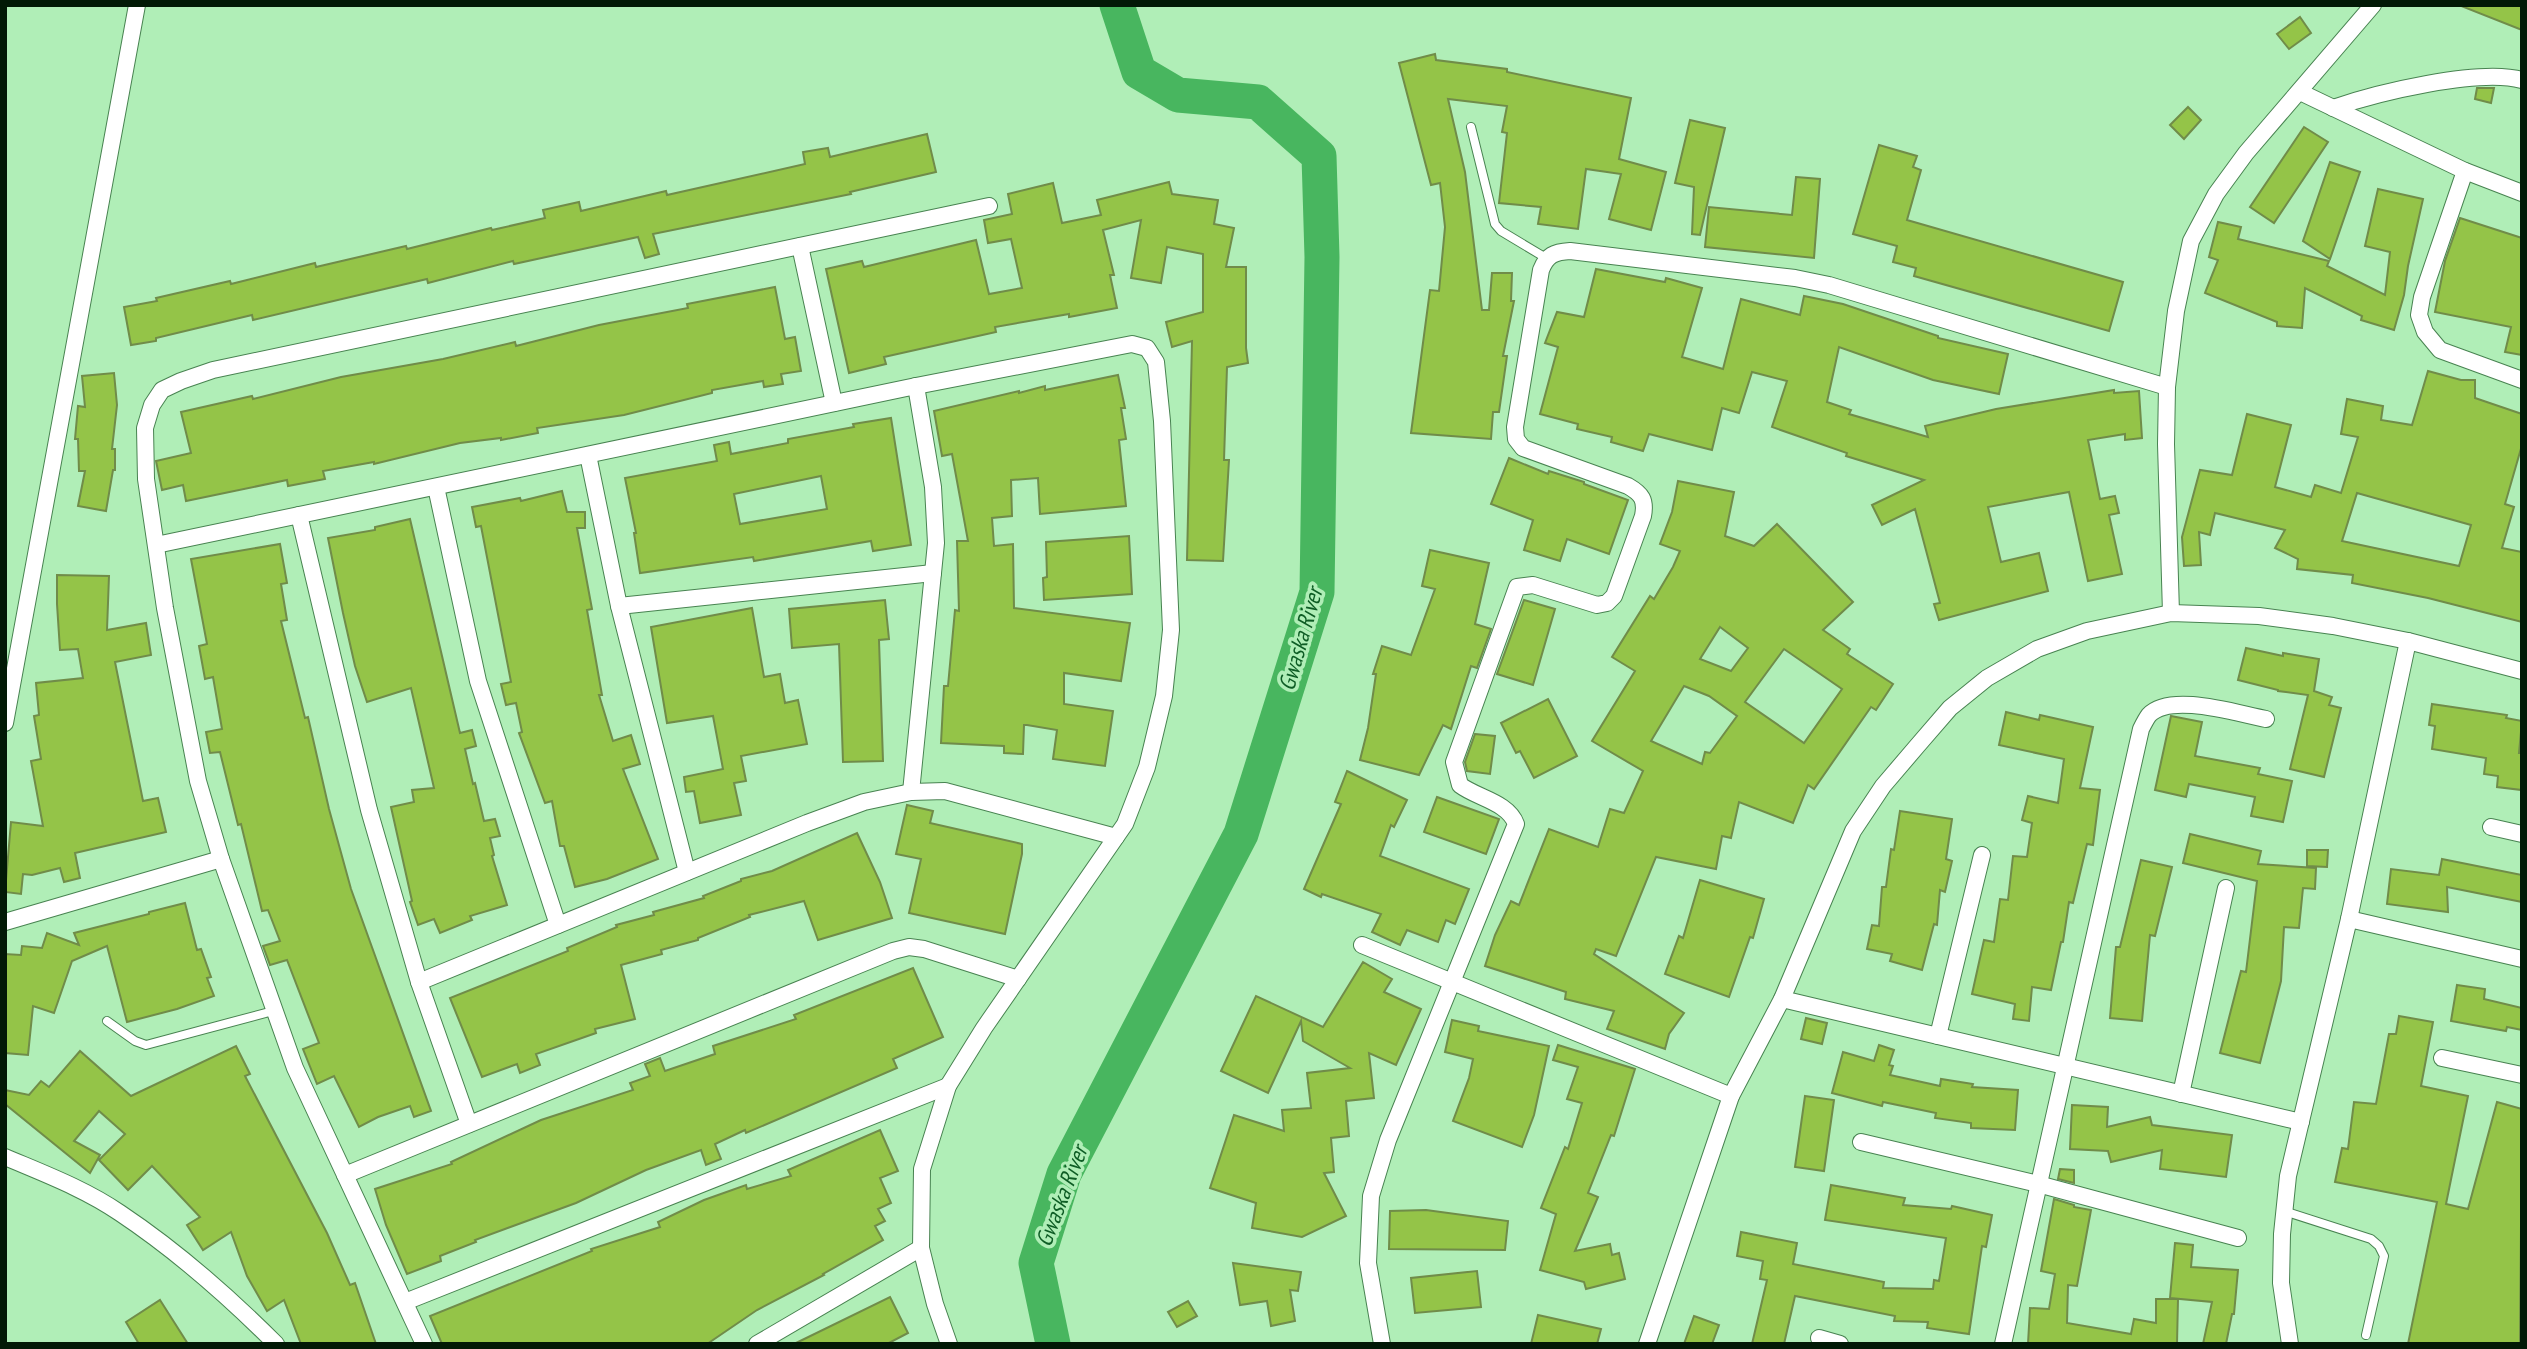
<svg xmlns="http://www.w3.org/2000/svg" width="2527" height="1349" viewBox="0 0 2527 1349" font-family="'PT Sans Narrow',sans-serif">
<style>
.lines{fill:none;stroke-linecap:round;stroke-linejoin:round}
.river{stroke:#48b65f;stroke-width:35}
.building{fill:#94c448;stroke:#708c49;stroke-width:2;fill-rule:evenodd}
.service-casing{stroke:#488351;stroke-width:10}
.minor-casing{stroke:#488351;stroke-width:18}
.service{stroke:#fff;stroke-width:8}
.minor{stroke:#fff;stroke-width:16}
.labels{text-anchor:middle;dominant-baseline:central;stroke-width:7;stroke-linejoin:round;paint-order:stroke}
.water-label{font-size:23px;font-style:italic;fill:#0e5d25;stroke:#b0eeb7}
</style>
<rect width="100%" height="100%" fill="#b0eeb7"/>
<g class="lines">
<!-- river -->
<polyline class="river" points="1053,1344 1036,1263 1064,1174 1241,834 1317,592 1322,257 1319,156 1258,102 1178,95 1139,72 1117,5"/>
</g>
<!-- building -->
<g class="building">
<polygon points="2462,5 2522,5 2522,30 2461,6"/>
<polygon points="2300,17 2311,33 2289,49 2277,34"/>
<polygon points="1435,54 1436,60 1507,69 1507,72 1631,98 1619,159 1666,172 1651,230 1609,219 1621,174 1586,169 1578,229 1538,224 1541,207 1499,203 1507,133 1502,132 1507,106 1448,99 1465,172 1482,310 1489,310 1492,273 1512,273 1511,301 1514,301 1503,356 1507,356 1499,412 1493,412 1491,439 1411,433 1430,290 1439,291 1445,227 1440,183 1431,185 1399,63"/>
<polygon points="2477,88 2494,88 2491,103 2475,99"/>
<polygon points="2188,107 2201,120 2184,139 2170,125"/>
<polygon points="1690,120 1725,128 1700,235 1692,234 1694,187 1675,183"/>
<polygon points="2304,127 2328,142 2274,223 2250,207"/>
<polygon points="927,134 936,172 850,192 851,194 653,234 659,254 645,258 638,237 514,264 513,261 428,283 427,279 253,320 252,315 156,338 156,341 131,345 124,307 157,301 156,298 230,281 231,284 315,263 316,267 406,246 407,249 491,228 492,230 545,218 543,210 579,202 581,211 666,191 667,195 805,164 803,152 828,148 830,157"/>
<polygon points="1879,145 1917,156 1913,167 1921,170 1907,220 2123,282 2109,331 1914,276 1916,268 1893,262 1897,246 1853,234"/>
<polygon points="2330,162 2360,172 2330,259 2303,241"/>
<polygon points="1796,177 1820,179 1814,258 1705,247 1709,207 1792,215"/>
<polygon points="1169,182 1172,194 1218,200 1214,224 1234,228 1226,267 1246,267 1246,348 1248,363 1227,367 1224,460 1229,460 1223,561 1187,560 1192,341 1172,347 1166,322 1203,312 1203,254 1167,247 1161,283 1131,278 1141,220 1103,230 1114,275 1110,275 1117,308 1069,317 1069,314 995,327 996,332 884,357 886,364 849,373 826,269 862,261 864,267 976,240 989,294 1022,288 1011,239 988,243 984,220 1012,214 1008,194 1053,183 1062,223 1101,215 1097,200"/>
<polygon points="2378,189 2423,199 2408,266 2404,295 2394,330 2361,320 2362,316 2305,288 2302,328 2277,326 2277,322 2205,293 2218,260 2209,257 2218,222 2241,227 2238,239 2329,261 2327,266 2385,295 2390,252 2365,246"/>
<polygon points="2460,218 2522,238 2522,355 2505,352 2511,327 2435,312 2445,261"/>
<polygon points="1596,269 1665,282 1666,278 1702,288 1682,357 1723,369 1741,299 1800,315 1804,296 1843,304 1938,336 1938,338 2008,354 1999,394 1933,380 1839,347 1827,402 1851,410 1849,414 1928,437 1925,426 1996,409 2114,390 2114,393 2139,391 2142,438 2125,440 2125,434 2088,440 2100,499 2115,496 2119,513 2109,515 2122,574 2088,581 2069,492 1988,507 2001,562 2039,553 2048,591 1939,620 1934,604 1940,603 1915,509 1882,525 1872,505 1924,480 1846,456 1847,453 1772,427 1787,381 1752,372 1739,413 1722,408 1712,450 1649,434 1643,451 1611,442 1612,437 1577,429 1578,424 1540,414 1558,347 1545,343 1557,312 1584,317"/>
<polygon points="775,287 785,339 795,337 801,371 781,374 783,384 764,387 763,381 712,390 712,393 624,415 537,428 538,433 501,440 501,438 460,443 374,464 374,462 323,471 325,479 288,486 287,480 186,501 183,485 162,490 156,461 191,453 181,412 252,396 253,399 341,377 443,359 515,342 516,346 599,325 688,308 687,304"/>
<path d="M2428 371 2461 380H2475V398L2522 414V445L2505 504 2514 507 2502 548 2522 552V622L2428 598 2352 583 2353 575 2297 569 2298 559 2275 548 2285 530 2215 513 2210 535 2199 532 2201 565 2184 566 2182 537 2200 470 2232 475 2247 414 2291 425 2275 487 2311 497 2315 485 2341 493 2358 437 2341 434 2347 399 2383 406 2381 420 2412 425ZM2357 493 2471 525 2459 566 2342 541Z"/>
<polygon points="114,373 117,405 112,449 115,449 115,470 113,470 106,511 78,506 85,471 79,471 78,439 75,439 78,406 85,407 82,376"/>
<polygon points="1118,375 1125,408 1121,408 1126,439 1119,440 1126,506 1040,514 1038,478 1011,480 1012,516 992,518 994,546 1013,544 1014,608 1130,623 1121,681 1064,673 1064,704 1113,711 1105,766 1053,759 1057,730 1027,725 1024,725 1023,754 1004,753 1004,746 941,743 944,686 948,686 955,610 959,611 957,541 968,541 952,454 942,456 934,411 1019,391 1019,393 1045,386 1045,390"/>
<path d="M891 418 911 545 873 551 871 541 754 561 753 557 640 573 634 533H636L625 478 717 461 714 445 729 442 731 454 788 443V439L854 427 853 424ZM821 476 827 509 740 524 734 494Z"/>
<polygon points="1509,458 1548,474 1549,471 1584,482 1584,484 1628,500 1609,554 1567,539 1560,561 1524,550 1533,520 1491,504"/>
<path d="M1678 481 1734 492 1725 536 1754 546 1777 524 1853 602 1823 630 1850 649 1847 654 1893 684 1876 710 1871 707 1814 789 1808 785 1793 823 1739 802 1731 838 1722 836 1716 869 1656 857 1616 956 1596 949 1594 954 1684 1013 1669 1034 1665 1049 1607 1029 1614 1011 1565 999 1566 992 1485 966 1495 935 1511 901 1519 905 1549 829 1598 847 1610 809 1624 813 1643 771 1592 741 1635 671 1612 657 1650 596 1654 599 1673 567 1680 551 1660 544 1672 512ZM1720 627 1748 648 1731 671 1700 659ZM1784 649 1842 689 1804 743 1745 702ZM1684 686 1709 696 1737 716 1710 753 1705 752 1702 764 1651 741Z"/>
<polygon points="562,491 567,512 585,512 585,528 577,528 592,609 587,610 602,695 599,695 613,741 631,735 640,764 623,769 658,859 607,879 575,887 564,846 560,846 552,801 545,803 519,733 522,732 516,703 506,705 501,684 511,682 481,526 476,527 472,507 520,498 521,501"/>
<polygon points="410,519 460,733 472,730 476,746 465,749 473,784 475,783 484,821 495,819 500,836 490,838 494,855 492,856 507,905 470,916 472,920 440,933 434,919 418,925 410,902 412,901 391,807 414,802 412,790 434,788 411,688 367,702 355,666 343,613 328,538 375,530 375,527"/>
<polygon points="1129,536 1132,594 1044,600 1043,578 1047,577 1046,542"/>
<polygon points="280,544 287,583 281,584 287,620 281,621 305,718 308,717 329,809 351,889 431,1111 414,1117 410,1106 378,1117 359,1127 334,1076 317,1084 303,1049 319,1043 287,960 270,965 263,946 280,941 268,910 262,911 241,824 238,825 220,752 210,753 206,732 222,729 213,677 205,679 199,646 207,644 191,559"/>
<polygon points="1430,550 1489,563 1475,624 1491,629 1477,668 1471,666 1451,729 1443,725 1419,775 1360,760 1368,728 1376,674 1373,674 1382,646 1411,655 1435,589 1422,586"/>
<polygon points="57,575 109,576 107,630 146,623 151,655 115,662 143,801 158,798 166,832 75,853 80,878 64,882 60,868 32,875 23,874 21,894 5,892 11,822 43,826 31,761 41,759 34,716 39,715 36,683 83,678 78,649 60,650 57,604"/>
<polygon points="885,600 889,639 879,640 883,761 843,762 839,644 792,648 789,609"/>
<polygon points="1524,600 1555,609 1533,685 1497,674"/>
<polygon points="752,608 764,677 780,674 785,703 798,700 807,744 741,756 746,781 734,783 741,815 700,823 694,791 686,792 684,777 723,769 713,716 667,723 651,627"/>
<polygon points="2246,648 2283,656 2283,653 2319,659 2314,691 2332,697 2329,705 2341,708 2324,777 2290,769 2308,695 2278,691 2278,690 2238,680"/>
<polygon points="1548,699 1577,756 1534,778 1520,751 1516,753 1501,723"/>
<polygon points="2432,704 2507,715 2506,718 2522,721 2519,753 2522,753 2522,790 2497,787 2498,776 2484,774 2486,758 2432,749 2435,726 2429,725"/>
<polygon points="2006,712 2039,720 2040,715 2093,727 2080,788 2100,790 2093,845 2087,844 2073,903 2069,902 2063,942 2061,942 2051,990 2032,987 2029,1021 2013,1019 2015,1004 1972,994 1984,940 1994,942 2000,899 2008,900 2013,856 2027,857 2032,823 2022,820 2028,796 2058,803 2064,759 1999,745"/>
<polygon points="2171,716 2202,722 2195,756 2260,768 2258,774 2292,781 2283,822 2251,816 2255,797 2189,784 2186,797 2155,790"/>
<polygon points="1475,734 1495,736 1490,774 1467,771 1465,762"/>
<polygon points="1347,771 1407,800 1394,827 1391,825 1380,856 1469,889 1455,924 1446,920 1438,942 1407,930 1400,945 1372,932 1381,914 1322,894 1321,897 1304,889 1341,804 1335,802"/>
<polygon points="1437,797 1499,819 1486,854 1424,832"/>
<polygon points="907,805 933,811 930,823 1022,844 1022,854 1005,934 909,913 921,859 896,854"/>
<polygon points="1900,811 1952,819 1946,859 1952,861 1945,892 1940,890 1937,925 1934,924 1922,970 1890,961 1892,954 1867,949 1872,925 1879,926 1882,887 1886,887 1891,849 1894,850"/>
<polygon points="857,833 880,882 892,918 818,940 804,901 749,915 750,917 698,938 698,940 661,950 662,954 621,965 635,1019 595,1029 596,1033 536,1054 540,1065 520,1073 517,1064 482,1077 450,998 568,951 567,948 617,927 616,925 654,915 653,912 704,898 703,896 741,881 741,879 772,871"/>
<polygon points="2190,834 2261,851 2258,864 2316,868 2315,889 2303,888 2299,928 2284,927 2281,981 2260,1063 2220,1053 2241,971 2246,972 2257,881 2183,863"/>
<polygon points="2307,850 2328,850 2327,867 2307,866"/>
<polygon points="2442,859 2522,875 2522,902 2447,887 2448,912 2387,904 2391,869 2439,875"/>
<polygon points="2141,860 2172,867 2155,936 2150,935 2142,1021 2110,1018 2116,947 2120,947"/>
<polygon points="1700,880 1764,899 1753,938 1750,937 1729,997 1665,974 1679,936 1683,938"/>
<polygon points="185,903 197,950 201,949 211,977 207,978 214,996 177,1009 127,1022 107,946 72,961 54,1013 33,1006 28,1055 5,1053 5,954 21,955 22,946 42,948 47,933 79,945 74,933 149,914 149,912"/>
<polygon points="1363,962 1392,979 1384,992 1421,1009 1396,1065 1369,1053 1374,1098 1346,1101 1349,1136 1331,1138 1334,1172 1324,1173 1346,1216 1302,1237 1252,1228 1256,1203 1210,1188 1234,1115 1284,1131 1282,1110 1311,1108 1307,1073 1350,1068 1303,1041 1301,1021 1268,1093 1221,1071 1256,996 1323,1027"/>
<polygon points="913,968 943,1037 893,1059 897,1068 746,1133 745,1130 715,1144 721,1159 706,1165 701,1150 646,1170 576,1203 475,1240 476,1242 440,1256 441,1261 407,1274 386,1225 375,1189 452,1164 451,1162 541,1120 633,1090 630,1083 650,1076 645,1064 660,1058 665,1071 715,1054 713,1046 796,1019 794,1015"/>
<polygon points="2457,985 2485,989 2484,999 2522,1008 2522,1030 2507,1027 2506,1031 2451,1021"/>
<polygon points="2399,1016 2433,1022 2421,1086 2468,1096 2446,1204 2468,1209 2497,1102 2522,1109 2520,1344 2408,1344 2437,1202 2335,1182 2342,1148 2348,1149 2354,1102 2376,1104 2389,1034 2396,1034"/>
<polygon points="1806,1018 1827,1023 1822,1044 1801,1039"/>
<polygon points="1452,1020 1479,1026 1478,1031 1549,1046 1534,1115 1522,1147 1453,1121 1469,1078 1473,1059 1445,1052"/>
<polygon points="1558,1045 1635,1069 1614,1136 1611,1135 1588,1193 1598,1197 1575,1251 1610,1244 1612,1255 1619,1253 1625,1279 1586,1289 1584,1282 1540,1270 1556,1214 1541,1208 1565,1147 1568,1149 1582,1103 1567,1099 1578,1067 1553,1060"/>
<polygon points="1879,1045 1894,1050 1889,1065 1893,1066 1890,1075 1940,1086 1941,1079 1973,1084 1972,1087 2018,1090 2015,1130 1971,1128 1971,1123 1935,1118 1936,1113 1883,1102 1882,1106 1832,1093 1843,1052 1874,1061"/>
<polygon points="236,1046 250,1074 245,1076 327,1233 350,1285 355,1283 376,1344 301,1344 284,1300 267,1311 247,1276 231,1232 203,1250 187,1225 200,1217 152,1166 128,1190 99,1160 125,1134 99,1111 74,1141 100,1155 90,1173 5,1104 5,1090 29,1095 41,1081 49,1087 80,1051 131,1096"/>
<polygon points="1805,1096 1834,1100 1824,1171 1795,1167"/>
<polygon points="2072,1105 2108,1107 2107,1127 2150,1117 2152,1125 2232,1135 2226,1177 2160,1169 2162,1150 2111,1162 2108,1151 2070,1149"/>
<polygon points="880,1130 898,1171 880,1178 891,1203 878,1209 885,1221 875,1226 883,1240 823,1274 824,1275 757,1310 707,1344 442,1344 430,1316 592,1251 591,1249 660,1227 658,1222 704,1200 746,1185 747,1189 791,1176 788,1170"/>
<polygon points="2060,1169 2074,1170 2074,1183 2058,1179"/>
<polygon points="1831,1185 1905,1198 1903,1205 1951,1209 1952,1206 1992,1215 1986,1247 1982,1246 1969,1334 1927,1328 1928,1322 1894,1321 1895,1316 1795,1296 1784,1344 1752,1344 1767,1280 1760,1279 1763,1261 1737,1256 1741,1232 1797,1243 1793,1264 1884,1282 1883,1288 1933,1289 1934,1280 1939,1281 1946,1238 1825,1220"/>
<polygon points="2054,1199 2074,1205 2074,1207 2091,1210 2077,1286 2068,1285 2067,1323 2131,1334 2134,1319 2156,1323 2156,1299 2178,1299 2177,1344 2028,1344 2030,1308 2049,1309 2055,1274 2041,1271"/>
<polygon points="1426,1210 1508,1221 1505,1250 1389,1249 1390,1211"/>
<polygon points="2175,1243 2193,1245 2191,1267 2238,1270 2234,1314 2232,1314 2226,1344 2203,1344 2212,1302 2170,1298"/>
<polygon points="1233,1263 1301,1272 1298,1291 1290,1290 1295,1321 1271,1326 1267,1301 1240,1305"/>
<polygon points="1477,1271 1481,1307 1415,1313 1411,1278"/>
<polygon points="890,1297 908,1333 887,1344 794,1344"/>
<polygon points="160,1300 188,1344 139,1344 126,1322"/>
<polygon points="1188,1301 1197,1316 1177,1327 1168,1312"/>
<polygon points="1538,1315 1601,1329 1597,1344 1531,1344"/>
<polygon points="1694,1316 1719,1325 1712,1344 1684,1344"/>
</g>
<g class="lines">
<defs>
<g id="service">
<polyline points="1471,127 1495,224 1501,231 1546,258"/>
<polyline points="107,1021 135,1041 146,1045 273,1011"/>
<polyline points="2284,1211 2371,1239 2379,1246 2384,1256 2366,1335"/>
</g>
<g id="minor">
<polyline points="2300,92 2465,171 2522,193"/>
<path d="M2333 108C2376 93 2479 68 2522 80"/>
<polyline points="2465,171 2422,297 2419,315 2425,332 2440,350 2522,380"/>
<polyline points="800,246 834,403"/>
<polyline points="588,455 619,606 687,872"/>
<polyline points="436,487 478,681 558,925"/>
<polyline points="299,515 369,810 419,982 469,1124"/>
<polyline points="156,545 916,386 1132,344 1147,348 1156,362 1162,421 1171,630 1164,696 1147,767 1125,824 984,1028 948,1086 922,1169 921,1248 935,1304 949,1344"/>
<polyline points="619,606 933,573"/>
<polyline points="2171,613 2166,444 2167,387 2176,311 2191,241 2216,194 2246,153 2373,5"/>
<polyline points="5,723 137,5"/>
<polyline points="911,792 936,543 933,487 916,386"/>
<polyline points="2491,827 2522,834"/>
<polyline points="2349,919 2522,959"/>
<polyline points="5,922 221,859"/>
<polyline points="1362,945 1731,1096"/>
<polyline points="419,982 807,823 864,802 911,792 945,791 1116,837"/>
<polyline points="1782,999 2301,1122"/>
<polyline points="1938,1036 1982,855"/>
<polyline points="2442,1058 2522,1075"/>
<polyline points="2181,1094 2226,888"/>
<polyline points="1861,1142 2038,1184 2238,1238"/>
<path d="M5 1157C45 1174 85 1189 120 1213 177 1251 228 1296 276 1344"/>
<polyline points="345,1175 893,951 909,947 924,949 1018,979"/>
<polyline points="405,1302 948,1086"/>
<polyline points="1819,1338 1840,1344"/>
<polyline points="424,1344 295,1068 221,859 198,781 165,608 146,479 145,428 152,405 162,390 181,381 213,370 989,206"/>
<polyline points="757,1344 921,1248"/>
<path d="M1382 1344 1368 1263 1371 1196 1388 1140 1516 824C1508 802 1477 798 1460 785L1454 762 1517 587 1533 585 1597 605 1607 603 1614 596 1643 516C1646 500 1642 494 1628 486L1523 448 1516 439 1515 427 1541 270C1547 255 1554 252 1570 251L1795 278 1829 285 2167 387"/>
<polyline points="1647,1344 1731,1096 1782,999 1853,831 1883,786 1918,745 1950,708 1987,678 2037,649 2087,631 2171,613 2259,616 2333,626 2408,641 2522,671"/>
<path d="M2003 1344 2141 729C2143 725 2146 719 2149 715 2171 692 2238 714 2266 719"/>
<polyline points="2290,1344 2281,1283 2282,1234 2288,1176 2349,919 2408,641"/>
</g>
</defs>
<!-- service casing -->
<use href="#service" class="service-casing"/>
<!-- minor casing -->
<use href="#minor" class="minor-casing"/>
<!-- service -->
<use href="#service" class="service"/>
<!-- minor -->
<use href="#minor" class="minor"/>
</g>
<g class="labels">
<!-- water labels -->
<g class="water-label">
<text transform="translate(1300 639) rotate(-74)">Gwaska River</text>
<text transform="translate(1061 1196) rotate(-69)">Gwaska River</text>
</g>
</g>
<!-- border -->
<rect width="2527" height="1349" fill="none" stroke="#021906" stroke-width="14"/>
</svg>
